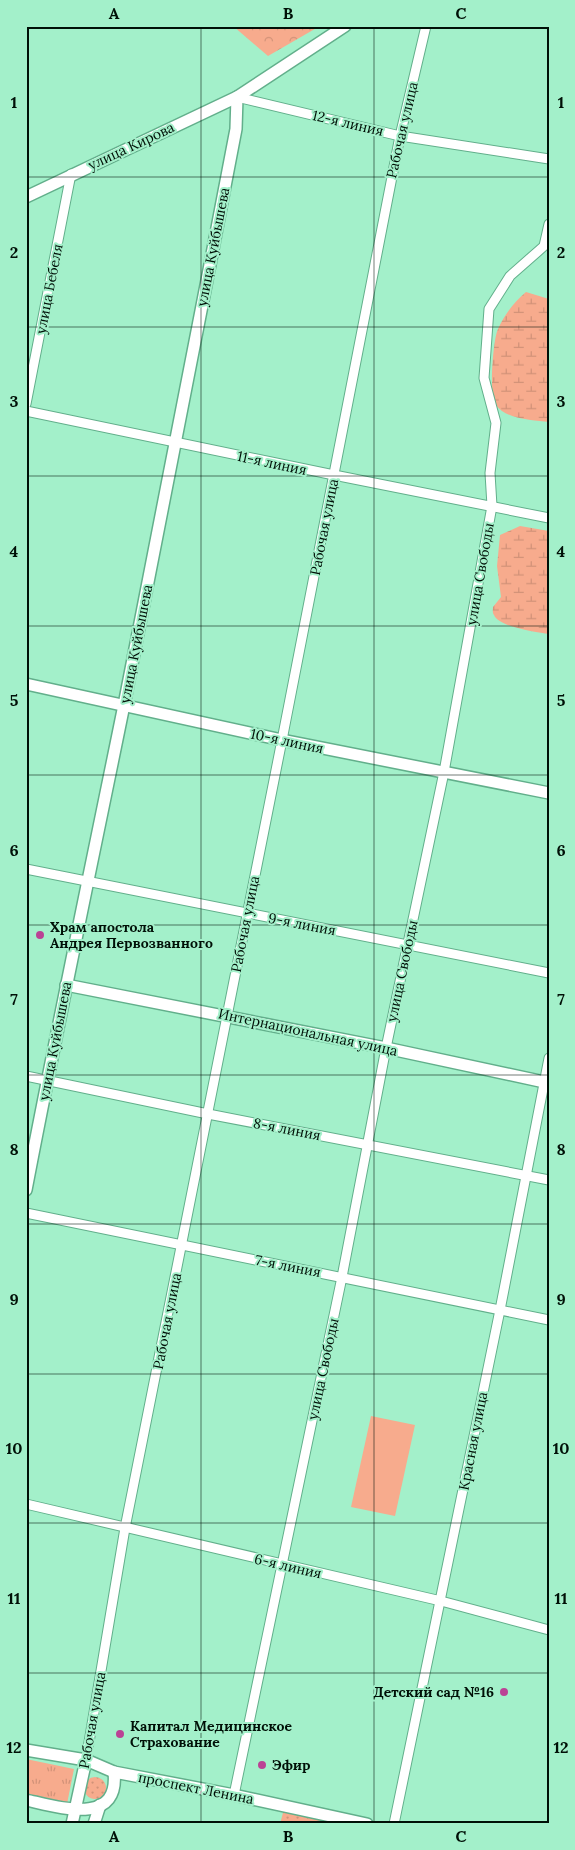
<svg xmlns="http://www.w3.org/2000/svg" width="575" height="1850" viewBox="0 0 575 1850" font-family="Lora,serif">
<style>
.grass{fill:url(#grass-dots)}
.forest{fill:url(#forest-crowns)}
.wetland{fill:url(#wetland-marsh)}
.park{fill:url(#park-tufts)}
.pitch{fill:#f7ab8d}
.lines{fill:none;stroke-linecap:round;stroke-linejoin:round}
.minor-casing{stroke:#62af8b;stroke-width:11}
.tertiary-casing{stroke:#62af8b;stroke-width:14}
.minor{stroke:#fff;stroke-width:9}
.tertiary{stroke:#fff;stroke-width:11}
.grid{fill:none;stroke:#001007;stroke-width:1;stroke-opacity:0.55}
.poi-dot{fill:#bb4295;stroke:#a3f0ca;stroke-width:2}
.labels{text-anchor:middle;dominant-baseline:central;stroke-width:4;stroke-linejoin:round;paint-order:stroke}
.street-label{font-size:14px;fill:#001007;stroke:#a3f0ca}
.poi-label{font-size:14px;font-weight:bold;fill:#001007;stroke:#a3f0ca;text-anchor:start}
.neatline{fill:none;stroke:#001007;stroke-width:2}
.grid-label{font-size:16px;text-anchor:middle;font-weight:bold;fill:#001007}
</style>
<defs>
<pattern id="grass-dots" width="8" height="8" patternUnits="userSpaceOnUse" patternTransform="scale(1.25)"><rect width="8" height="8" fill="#f7ab8d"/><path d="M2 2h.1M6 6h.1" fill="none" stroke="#d29278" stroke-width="1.8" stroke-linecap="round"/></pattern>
<pattern id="forest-crowns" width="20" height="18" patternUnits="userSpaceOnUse" patternTransform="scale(1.25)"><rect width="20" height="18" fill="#f7ab8d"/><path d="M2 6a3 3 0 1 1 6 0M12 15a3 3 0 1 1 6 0" fill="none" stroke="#d29278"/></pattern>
<pattern id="wetland-marsh" width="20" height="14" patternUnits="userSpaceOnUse" patternTransform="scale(1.25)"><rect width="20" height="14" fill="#f7ab8d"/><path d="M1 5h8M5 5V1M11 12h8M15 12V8" fill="none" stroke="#d29278"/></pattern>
<pattern id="park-tufts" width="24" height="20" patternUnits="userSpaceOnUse" patternTransform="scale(1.25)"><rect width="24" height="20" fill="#f7ab8d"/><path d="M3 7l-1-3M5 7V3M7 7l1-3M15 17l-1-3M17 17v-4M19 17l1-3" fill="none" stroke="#d29278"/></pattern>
</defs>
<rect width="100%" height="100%" fill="#a3f0ca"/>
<!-- grass -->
<g class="grass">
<circle cx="95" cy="1788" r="11"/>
<polygon points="284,1809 350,1824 280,1824"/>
</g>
<!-- forest -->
<polygon class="forest" points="233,26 320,26 268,56"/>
<!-- wetland -->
<g class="wetland">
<path d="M526 292 549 299V422C533 420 506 420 495 404 489 395 493 339 498 329 505 314 514 302 526 292Z"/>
<path d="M520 526 549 531V634C536 632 499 627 494 615 492 612 493 609 493 607L501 597 497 566 500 535Z"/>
</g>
<!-- park -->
<polygon class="park" points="26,1759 74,1769 67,1804 26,1796"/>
<!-- pitch -->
<polygon class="pitch" points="371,1416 415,1425 395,1516 351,1507"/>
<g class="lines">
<defs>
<g id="minor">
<polyline points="237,97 400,136 549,159"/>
<polyline points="26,404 71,174"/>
<polyline points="26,411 334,475 549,518"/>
<polyline points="26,869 549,973"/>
<polyline points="26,1076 208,1114 549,1180"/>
<polyline points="26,1213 549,1320"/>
<polyline points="26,1504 441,1601 549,1630"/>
<polyline points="86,1760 125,1528 282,740 400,136 426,26"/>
<polyline points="234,1795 342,1277 386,1048 444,772 492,506 490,473 496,423 484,378 489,309 510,276 544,246 549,224"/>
<polyline points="394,1824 500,1310 549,1058"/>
</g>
<g id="tertiary">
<polyline points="26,197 237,97 345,26"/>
<polyline points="26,684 282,740 549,793"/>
<polyline points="66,985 386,1048 549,1083"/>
<path d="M26 1190C57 1028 91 867 124 705 163 513 199 321 236 129L237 97"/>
<polyline points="26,1750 86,1760 114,1772 234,1795 367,1824"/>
<path d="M26 1800C58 1807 120 1827 114 1772"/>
<polyline points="72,1824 86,1760"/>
<polyline points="94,1824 100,1805"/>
</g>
</defs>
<!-- minor casing -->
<use href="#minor" class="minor-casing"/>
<!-- tertiary casing -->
<use href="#tertiary" class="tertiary-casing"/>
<!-- minor -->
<use href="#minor" class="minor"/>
<!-- tertiary -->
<use href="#tertiary" class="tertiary"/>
</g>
<!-- grid -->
<path class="grid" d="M201 26V1824M374 26V1824M26 177H549M26 327H549M26 476H549M26 626H549M26 775H549M26 925H549M26 1075H549M26 1224H549M26 1374H549M26 1523H549M26 1673H549"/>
<!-- markers -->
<g class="poi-dot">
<circle cx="40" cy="935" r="5"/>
<circle cx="504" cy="1692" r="5"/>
<circle cx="120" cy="1734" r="5"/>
<circle cx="262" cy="1765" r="5"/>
</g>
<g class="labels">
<!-- street labels -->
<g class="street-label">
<text transform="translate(348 123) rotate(13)">12-я линия</text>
<text transform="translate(402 130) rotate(-77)">Рабочая улица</text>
<text transform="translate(131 146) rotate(-25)">улица Кирова</text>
<text transform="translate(213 247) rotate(-79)">улица Куйбышева</text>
<text transform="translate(49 289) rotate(-79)">улица Бебеля</text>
<text transform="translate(272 463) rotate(12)">11-я линия</text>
<text transform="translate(324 527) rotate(-79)">Рабочая улица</text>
<text transform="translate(480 574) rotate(-80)">улица Свободы</text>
<text transform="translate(136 644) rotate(-79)">улица Куйбышева</text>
<text transform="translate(287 741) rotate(12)">10-я линия</text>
<text transform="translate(245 924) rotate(-79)">Рабочая улица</text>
<text transform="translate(302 924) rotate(11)">9-я линия</text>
<text transform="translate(402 971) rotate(-78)">улица Свободы</text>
<text transform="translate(308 1032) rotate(12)">Интернациональная улица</text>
<text transform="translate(55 1041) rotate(-79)">улица Куйбышева</text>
<text transform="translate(287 1129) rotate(11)">8-я линия</text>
<text transform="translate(288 1266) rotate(11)">7-я линия</text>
<text transform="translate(167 1321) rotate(-79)">Рабочая улица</text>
<text transform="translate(323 1369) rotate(-78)">улица Свободы</text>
<text transform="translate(473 1441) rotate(-79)">Красная улица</text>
<text transform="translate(288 1566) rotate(13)">6-я линия</text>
<text transform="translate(92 1720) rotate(-80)">Рабочая улица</text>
<text transform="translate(196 1788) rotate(11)">проспект Ленина</text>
</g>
<!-- poi labels -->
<g class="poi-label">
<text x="50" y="927">Храм апостола<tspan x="50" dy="16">Андрея Первозванного</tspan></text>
<text x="494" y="1692" text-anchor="end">Детский сад №16</text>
<text x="130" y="1726">Капитал Медицинское<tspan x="130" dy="16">Страхование</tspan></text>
<text x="272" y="1765">Эфир</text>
</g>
</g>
<!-- border -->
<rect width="575" height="1850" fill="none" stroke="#a3f0ca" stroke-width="55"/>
<rect x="28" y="28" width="520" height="1794" class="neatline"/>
<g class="grid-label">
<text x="114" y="19">A</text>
<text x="288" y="19">B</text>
<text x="461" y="19">C</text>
<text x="14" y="108">1</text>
<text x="561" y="108">1</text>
<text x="14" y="258">2</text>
<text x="561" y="258">2</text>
<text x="14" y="407">3</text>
<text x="561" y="407">3</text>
<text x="14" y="557">4</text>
<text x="561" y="557">4</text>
<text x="14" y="706">5</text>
<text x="561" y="706">5</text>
<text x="14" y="856">6</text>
<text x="561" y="856">6</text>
<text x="14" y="1005">7</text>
<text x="561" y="1005">7</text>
<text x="14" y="1155">8</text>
<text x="561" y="1155">8</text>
<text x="14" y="1305">9</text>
<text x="561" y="1305">9</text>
<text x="14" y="1454">10</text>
<text x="561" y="1454">10</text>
<text x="14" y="1604">11</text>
<text x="561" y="1604">11</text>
<text x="14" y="1753">12</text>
<text x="561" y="1753">12</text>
<text x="114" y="1842">A</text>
<text x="288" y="1842">B</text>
<text x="461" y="1842">C</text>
</g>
</svg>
